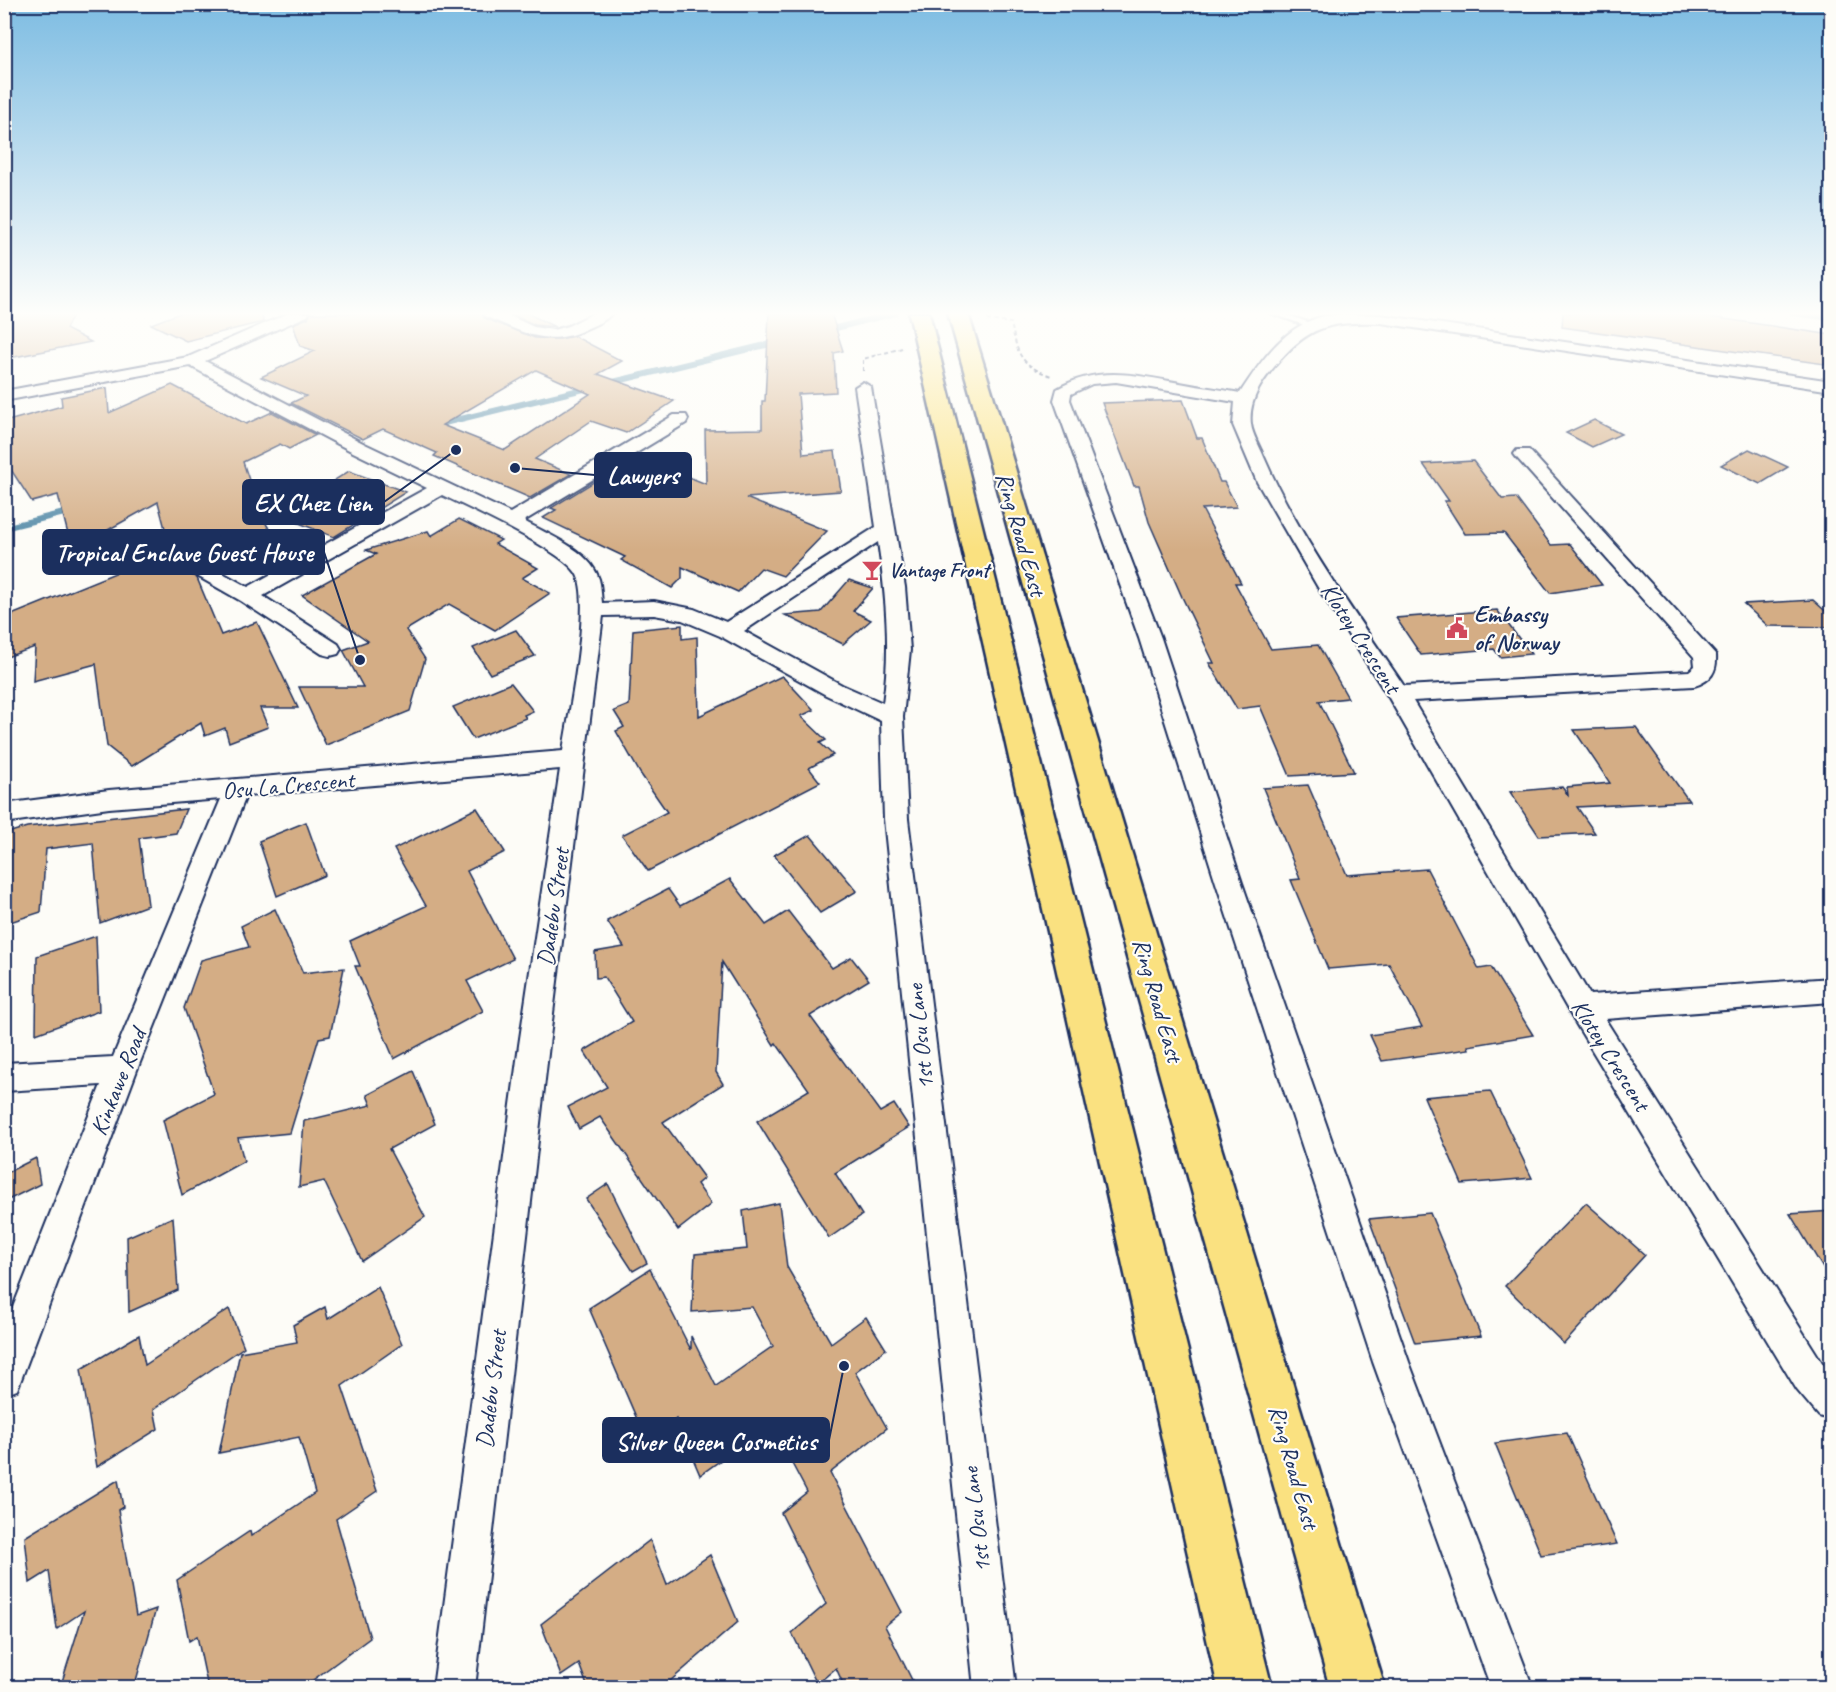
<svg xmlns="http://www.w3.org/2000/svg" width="1836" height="1692" viewBox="0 0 1836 1692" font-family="Caveat,sans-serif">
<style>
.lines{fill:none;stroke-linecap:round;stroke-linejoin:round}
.stream{stroke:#558ba8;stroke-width:6}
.building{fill:#d4ad85;stroke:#1b2f5e;stroke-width:1.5;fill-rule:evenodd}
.service-casing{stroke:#1b2f5e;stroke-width:4}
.minor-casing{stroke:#1b2f5e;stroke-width:4}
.primary-casing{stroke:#1b2f5e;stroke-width:5}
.path{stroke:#1b2f5e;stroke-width:2;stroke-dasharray:4 3;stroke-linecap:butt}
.service{fill:#fdfcf7;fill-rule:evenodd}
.minor{fill:#fdfcf7;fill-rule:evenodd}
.primary{fill:#fae180;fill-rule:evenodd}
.labels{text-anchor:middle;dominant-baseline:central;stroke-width:4.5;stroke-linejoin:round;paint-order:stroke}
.far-poi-label{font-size:20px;font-weight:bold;fill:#1b2f5e;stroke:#fdfcf7;text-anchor:start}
.street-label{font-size:24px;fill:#1b2f5e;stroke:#fdfcf7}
.poi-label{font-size:24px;font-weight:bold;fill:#1b2f5e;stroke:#fdfcf7;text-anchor:start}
.leader{fill:none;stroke:#1b2f5e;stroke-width:2}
.callout-dot{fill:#1b2f5e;stroke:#fdfcf7;stroke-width:2}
.callout{fill:#1b2f5e;stroke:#1b2f5e;stroke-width:2}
.callout-label{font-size:26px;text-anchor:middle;font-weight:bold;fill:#fff}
</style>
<rect width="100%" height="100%" fill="#fdfcf7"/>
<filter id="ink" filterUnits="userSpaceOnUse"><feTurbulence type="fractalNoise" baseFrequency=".0167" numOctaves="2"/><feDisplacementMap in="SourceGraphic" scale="12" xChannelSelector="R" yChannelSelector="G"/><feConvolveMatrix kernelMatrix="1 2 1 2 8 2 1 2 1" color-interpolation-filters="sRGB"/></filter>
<g filter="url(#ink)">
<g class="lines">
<!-- stream -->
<g class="stream">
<polyline points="1793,313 1832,318"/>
<polyline points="824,331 895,313"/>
<polyline points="605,384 778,342"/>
<polyline points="436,425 592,387"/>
<polyline points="4,528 72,511"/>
</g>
</g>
<!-- building -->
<g class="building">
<polygon points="4,313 74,313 66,329 91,342 4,359"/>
<polygon points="180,313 262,313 263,322 186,341 151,324"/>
<path d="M311 313H481L484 318 535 338 560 339 574 336 622 361 598 374 674 401 626 433 591 421 535 459 571 474 530 498 434 456 437 453 383 429 363 439 291 403 306 396 261 377 315 351 300 346 293 324 308 318ZM536 370 590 394 505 450 442 425Z"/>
<polygon points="509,313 527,313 555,327 535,325"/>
<polygon points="769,313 831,313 843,351 834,353 836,392 798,394 803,454 835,451 841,491 746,498 827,531 783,576 761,568 738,592 682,567 682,578 672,588 621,560 625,557 543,518 556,510 551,508 605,475 607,476 636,456 706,484 705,430 762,429 762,401 765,401"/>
<polygon points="1563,313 1684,313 1832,335 1832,365 1562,327"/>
<polygon points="172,385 246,424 272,412 316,435 289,449 280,444 243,462 258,507 255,505 280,547 253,556 249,549 241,552 214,533 226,558 211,564 168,540 158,502 72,550 58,495 32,502 4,459 4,422 62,406 61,397 107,388 109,413"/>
<polygon points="1183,400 1197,438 1202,438 1220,482 1224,482 1237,507 1202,509 1241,583 1235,583 1271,649 1318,645 1348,698 1319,701 1354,772 1290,776 1260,706 1237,709 1209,663 1214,663 1182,597 1149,522 1139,486 1134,486 1102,403"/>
<polygon points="1594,420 1621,434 1592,447 1566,433"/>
<polygon points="1749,449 1788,467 1760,484 1721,465"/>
<polygon points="1473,461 1502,499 1516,498 1551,545 1570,544 1602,585 1550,593 1504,533 1465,534 1444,501 1449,501 1423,464"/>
<polygon points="349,471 406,492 334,537 279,515"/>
<polygon points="459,519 501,540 495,544 538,568 522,578 550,593 495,630 449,604 406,630 425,659 410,711 326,745 299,687 363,687 343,650 368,641 302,595 376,554 366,550 428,531 431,536"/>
<polygon points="157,556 197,578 221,635 257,622 298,708 260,708 268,727 229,742 225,728 205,736 201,723 132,766 107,746 96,664 33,681 35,647 4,658 4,618"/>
<polygon points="849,580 873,588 853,611 871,620 843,644 785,615 821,612"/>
<polygon points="1813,600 1832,617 1832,627 1768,626 1744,604"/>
<polygon points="1497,610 1531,654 1500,657 1494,649 1421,655 1396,618"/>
<polygon points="682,625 682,639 697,637 699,716 782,676 814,710 801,716 826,740 820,743 833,755 809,768 820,782 648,871 622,835 667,812 640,773 616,731 624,727 614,711 629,705 633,630"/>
<polygon points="516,630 535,656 490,674 473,648"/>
<polygon points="511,683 533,711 524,715 526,718 473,739 453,707"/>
<polygon points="1636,727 1689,801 1577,807 1595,833 1539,836 1510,792 1562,787 1568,795 1567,787 1610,783 1574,730"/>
<polygon points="1308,785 1347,875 1427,869 1479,969 1491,967 1533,1035 1468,1046 1469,1049 1382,1061 1370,1035 1422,1027 1389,964 1328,969 1291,880 1300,879 1263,788"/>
<polygon points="477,808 505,852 467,871 513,959 467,981 483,1011 394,1059 355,966 360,966 350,941 426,906 394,849"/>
<polygon points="186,809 176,833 139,838 148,905 100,923 93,843 46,849 41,912 4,924 4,834 27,827"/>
<polygon points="306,822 325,875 277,896 259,841"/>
<polygon points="810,835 857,891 820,913 774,855"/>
<polygon points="730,879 766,925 788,911 832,968 851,957 869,980 810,1016 880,1112 894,1104 909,1127 835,1173 862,1215 829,1238 757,1121 809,1090 776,1043 774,1045 722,962 716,1072 723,1084 663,1122 704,1178 697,1184 711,1204 678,1230 600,1117 579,1129 568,1107 607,1087 584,1051 632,1022 604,977 596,978 595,952 624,947 607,921 668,889 680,906"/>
<polygon points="275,909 303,973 344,968 330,1036 319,1038 290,1133 238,1138 244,1161 182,1195 163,1120 214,1094 184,1008 201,960 249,947 241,926"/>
<polygon points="96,936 99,1011 36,1034 37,956"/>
<polygon points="413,1071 435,1124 389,1149 425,1217 362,1261 324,1181 299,1187 304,1121 371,1105 367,1095"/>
<polygon points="1490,1091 1532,1178 1462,1184 1424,1097"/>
<polygon points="36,1158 40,1184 4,1202 4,1174"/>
<polygon points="608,1184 647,1263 633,1271 586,1199"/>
<polygon points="779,1203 787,1267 831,1343 866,1317 886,1349 855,1372 887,1428 830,1473 902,1612 885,1626 916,1688 845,1688 836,1668 817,1684 792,1633 826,1604 781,1513 807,1492 771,1424 700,1475 676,1419 646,1440 589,1308 650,1269 691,1350 691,1336 716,1386 773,1346 752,1307 692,1312 695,1254 747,1249 743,1211"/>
<polygon points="1586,1203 1645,1255 1564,1344 1505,1286"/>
<polygon points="1832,1211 1832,1283 1790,1214"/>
<polygon points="1430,1213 1481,1336 1415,1343 1369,1219"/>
<polygon points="173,1217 178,1290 129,1312 127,1237"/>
<polygon points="378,1287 402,1344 342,1386 377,1491 336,1519 370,1638 302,1688 208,1688 197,1636 189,1641 177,1580 250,1531 251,1536 315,1493 299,1437 219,1453 240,1352 297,1342 293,1325 325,1307 328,1319"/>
<polygon points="229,1309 244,1347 154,1409 158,1429 97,1467 81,1369 139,1335 145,1365"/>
<polygon points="1567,1433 1617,1544 1541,1555 1495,1443"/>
<polygon points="118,1480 123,1507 118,1510 136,1616 156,1609 134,1688 60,1688 84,1611 57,1629 49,1571 30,1583 25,1537"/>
<polygon points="650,1540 667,1585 710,1555 738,1622 662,1688 588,1688 579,1664 561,1676 541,1624"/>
</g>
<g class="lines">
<defs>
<polygon id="service" points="1270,313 1281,313 1317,325 1310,327"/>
<g id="minor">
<path d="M289 313H309L307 316 205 361 365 444 510 513 674 415H686L688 419 686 423 524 521C548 535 590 550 599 579 601 586 601 595 602 603L654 601 694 609 726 622 876 527 855 387 863 382 871 387 905 587 910 650 903 717 908 819 1016 1688H974L884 819 881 721 826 695 720 636 682 620 654 615 603 616 549 1045 475 1688H433L519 1045 560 769 246 796 137 1070 22 1377 17 1390 4 1395V1330L101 1085 4 1091V1063L113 1057 221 799 109 808 4 823V804L109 790 563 751C568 717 593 599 576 573 560 549 471 509 442 495L263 596 338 644 341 649 338 654 330 656 322 654 241 601 141 544 138 540 141 536H155L248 587 427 488 353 452 190 366 4 401V391L188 357ZM878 542C886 596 891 649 883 703L842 685 744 631Z"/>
<path d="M483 313H503L534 327 553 330 568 326 594 313H612C607 320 597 324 588 328 548 349 523 332 485 316Z"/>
<path d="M1345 314 1381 315 1832 381V391L1381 323C1335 322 1312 323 1280 360 1264 378 1248 399 1251 424 1252 434 1260 447 1264 457 1298 536 1356 615 1404 686L1689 671 1695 666 1694 657 1517 458 1514 454 1517 450H1529L1716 655C1717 672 1711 681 1694 686L1413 701 1590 995 1832 978V1002L1605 1019 1823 1364 1832 1374V1421L1819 1416 1797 1390 1572 1017 1389 698 1320 591 1257 482 1233 425 1235 402 1116 382 1092 384 1071 394 1070 400 1161 638 1242 883 1409 1362 1533 1688H1491L1373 1362 1216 883 1139 638 1054 400 1057 389C1097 365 1137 375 1180 383 1199 387 1220 389 1240 393 1259 364 1281 330 1317 318 1326 315 1336 315 1345 314Z"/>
</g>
<g id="primary">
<polygon points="909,313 929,313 1272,1688 1218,1688"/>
<polygon points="948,313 968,313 1385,1688 1330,1688"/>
</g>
</defs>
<!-- service casing -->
<use href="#service" class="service-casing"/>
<!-- minor casing -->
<use href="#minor" class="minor-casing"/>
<!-- primary casing -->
<use href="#primary" class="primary-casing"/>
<!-- path -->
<g class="path">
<path d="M987 320 1011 323C1018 355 1019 364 1051 376"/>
<polyline points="863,371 863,359 902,348"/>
</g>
<!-- service -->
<use href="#service" class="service"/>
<!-- minor -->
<use href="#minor" class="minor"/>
<!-- primary -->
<use href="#primary" class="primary"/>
</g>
</g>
<!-- sky -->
<linearGradient id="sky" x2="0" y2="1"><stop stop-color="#7dbce2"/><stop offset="0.57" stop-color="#fefefb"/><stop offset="1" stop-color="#fefefb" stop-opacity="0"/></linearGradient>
<rect width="1836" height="550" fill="url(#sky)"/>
<!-- icons -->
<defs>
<symbol id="bar-bare" viewBox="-9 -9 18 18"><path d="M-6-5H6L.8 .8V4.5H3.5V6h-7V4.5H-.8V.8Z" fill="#d1495b" stroke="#fdfcf7" stroke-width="2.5" paint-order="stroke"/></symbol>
<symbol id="civic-bare" viewBox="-9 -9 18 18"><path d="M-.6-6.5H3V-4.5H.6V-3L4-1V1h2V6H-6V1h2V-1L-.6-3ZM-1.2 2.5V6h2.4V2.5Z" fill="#d1495b" stroke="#fdfcf7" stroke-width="2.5" paint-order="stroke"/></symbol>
</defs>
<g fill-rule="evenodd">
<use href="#bar-bare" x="857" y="555" width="30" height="30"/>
<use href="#civic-bare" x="1442" y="613" width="30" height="30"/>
</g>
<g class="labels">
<!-- far-poi labels -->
<g class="far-poi-label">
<text x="889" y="570">Vantage Front</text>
</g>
<!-- street labels -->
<g class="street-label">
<text transform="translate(1021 534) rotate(74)">Ring Road East</text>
<text transform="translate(1361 638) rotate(57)">Klotey Crescent</text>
<text transform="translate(288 785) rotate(-5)">Osu La Crescent</text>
<text transform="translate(553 907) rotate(-82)">Dadebu Street</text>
<text transform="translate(1158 1000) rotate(74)">Ring Road East</text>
<text transform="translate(920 1037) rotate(-96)">1st Osu Lane</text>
<text transform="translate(1611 1055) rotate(58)">Klotey Crescent</text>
<text transform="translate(118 1082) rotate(-68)">Kinkawe Road</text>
<text transform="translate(491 1389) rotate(-83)">Dadebu Street</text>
<text transform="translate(1294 1467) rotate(74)">Ring Road East</text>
<text transform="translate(976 1520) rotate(-97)">1st Osu Lane</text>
</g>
<!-- poi labels -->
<g class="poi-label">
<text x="1474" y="614">Embassy<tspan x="1474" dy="28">of Norway</tspan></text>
</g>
</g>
<!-- callouts -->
<path class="leader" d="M515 468L595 475M456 450L384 502M360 660L324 552M844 1366L829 1440"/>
<g class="callout-dot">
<circle cx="515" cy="468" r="6"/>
<circle cx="456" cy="450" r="6"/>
<circle cx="360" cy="660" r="6"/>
<circle cx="844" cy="1366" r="6"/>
</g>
<g class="callout">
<rect x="595" y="453" width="96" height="44" rx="6"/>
<rect x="243" y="480" width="141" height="44" rx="6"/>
<rect x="43" y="530" width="281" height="44" rx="6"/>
<rect x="603" y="1418" width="226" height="44" rx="6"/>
</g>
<g class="callout-label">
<text x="643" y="484">Lawyers</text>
<text x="313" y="511">EX Chez Lien</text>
<text x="184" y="561">Tropical Enclave Guest House</text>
<text x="716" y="1450">Silver Queen Cosmetics</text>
</g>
<!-- margin -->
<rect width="1836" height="1692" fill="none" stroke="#fdfcf7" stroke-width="24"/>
<rect x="12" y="12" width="1812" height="1668" fill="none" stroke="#1b2f5e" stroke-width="2" filter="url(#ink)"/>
</svg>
